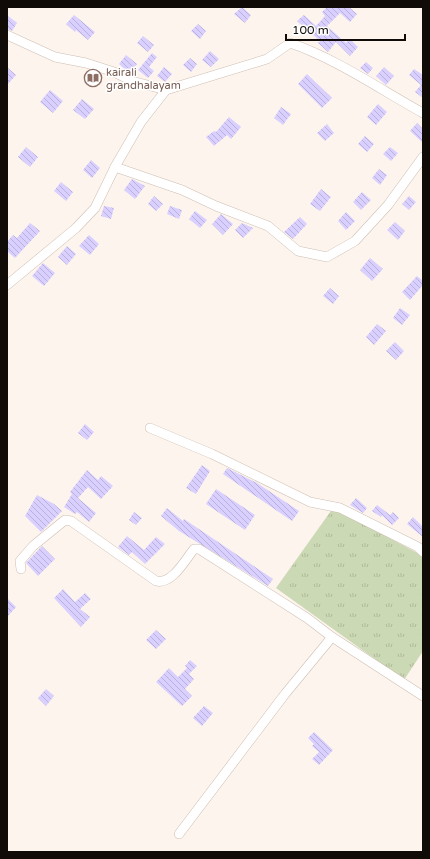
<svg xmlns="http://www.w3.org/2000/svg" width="430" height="859" viewBox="0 0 430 859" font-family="'Varela Round',sans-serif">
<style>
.park{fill:url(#park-tufts)}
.building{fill:url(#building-back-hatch)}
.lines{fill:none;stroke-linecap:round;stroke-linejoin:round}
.minor-casing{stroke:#cdbeb3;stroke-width:10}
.minor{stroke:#fff;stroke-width:9}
.labels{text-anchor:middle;stroke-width:3;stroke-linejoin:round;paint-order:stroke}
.education-label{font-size:11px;fill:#785e54;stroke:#fff;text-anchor:start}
</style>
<defs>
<pattern id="park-tufts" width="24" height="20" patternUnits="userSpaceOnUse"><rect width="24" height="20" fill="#ccd9b5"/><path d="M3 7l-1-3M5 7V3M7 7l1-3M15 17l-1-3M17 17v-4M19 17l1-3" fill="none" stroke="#aeb99a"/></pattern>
<pattern id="building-back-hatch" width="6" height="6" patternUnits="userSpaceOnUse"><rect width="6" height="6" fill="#d9d0ff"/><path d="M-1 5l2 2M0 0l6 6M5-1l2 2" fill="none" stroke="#b9b1d9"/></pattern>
</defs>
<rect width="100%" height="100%" fill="#fdf4ed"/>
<polygon class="park" points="333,508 423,556 423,651 404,680 276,588"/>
<g class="building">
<polygon points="242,7 251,15 245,23 234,14"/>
<polygon points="327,7 349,7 357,14 350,22 340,13 327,26 346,43 350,39 358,47 350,56 336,42 328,52 318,43 320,41 297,21 304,15 316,26 325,16 322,12"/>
<polygon points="7,15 17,23 12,31 7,29"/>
<polygon points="74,15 95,32 88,40 76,30 75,32 66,24"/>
<polygon points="198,24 206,31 200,39 191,31"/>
<polygon points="143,36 154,45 148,52 137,43"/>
<polygon points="210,51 219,59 211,67 202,60"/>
<polygon points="152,53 157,57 149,67 154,71 148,78 138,70"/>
<polygon points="126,55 137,64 129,73 119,64"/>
<polygon points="190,58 197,64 191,72 183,65"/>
<polygon points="366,62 373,68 368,74 360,68"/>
<polygon points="7,67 16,75 7,85"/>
<polygon points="164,67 172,74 165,82 157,76"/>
<polygon points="384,67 394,76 386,85 376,76"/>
<polygon points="414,69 423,75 423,98 415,92 421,85 409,75"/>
<polygon points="92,71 100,76 92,87 86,80"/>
<polygon points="307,74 332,98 322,108 298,84"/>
<polygon points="50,90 63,101 53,113 40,102"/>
<polygon points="82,99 94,109 85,119 73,110"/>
<polygon points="378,104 387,112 376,125 367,117"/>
<polygon points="281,107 291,114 283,125 274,118"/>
<polygon points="229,117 241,127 231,139 227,135 214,146 206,137 214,131 216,132"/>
<polygon points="417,123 423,129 423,143 410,131"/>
<polygon points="327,124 334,133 325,141 317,133"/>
<polygon points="365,136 374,144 367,152 358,144"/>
<polygon points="26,147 38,157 30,167 18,157"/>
<polygon points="390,147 398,153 391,161 383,154"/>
<polygon points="91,160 100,168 92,178 83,170"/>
<polygon points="379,169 387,175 380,185 372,178"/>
<polygon points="132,179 145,186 135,199 124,190"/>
<polygon points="61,182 73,192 66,201 54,191"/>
<polygon points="321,189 331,197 320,211 310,204"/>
<polygon points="362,192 371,200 361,210 353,202"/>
<polygon points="154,196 163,204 156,211 148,204"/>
<polygon points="409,196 416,202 409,210 402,204"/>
<polygon points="104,206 114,208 111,219 101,216"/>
<polygon points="170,206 182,210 179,219 167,214"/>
<polygon points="195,211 207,220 200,228 189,219"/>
<polygon points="346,212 355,221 346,230 338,221"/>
<polygon points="221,214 233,224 223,235 212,224"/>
<polygon points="300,217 307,224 293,239 284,232"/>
<polygon points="395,222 405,231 398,240 387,230"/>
<polygon points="30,223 40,231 15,258 7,251 7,242 13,235 17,238"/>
<polygon points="242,223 253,228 243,238 235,230"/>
<polygon points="89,235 99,244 90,255 79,246"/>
<polygon points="67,246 76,254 67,265 58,257"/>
<polygon points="370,258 383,269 372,281 360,270"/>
<polygon points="43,263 55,273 44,286 32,276"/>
<polygon points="417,276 423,281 423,285 410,300 402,292"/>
<polygon points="330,288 339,296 333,304 323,296"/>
<polygon points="400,308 410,315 402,325 393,318"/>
<polygon points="377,324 386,331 374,345 366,337"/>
<polygon points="395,342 404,351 396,360 386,351"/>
<polygon points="85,424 94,432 87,440 78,433"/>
<polygon points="202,465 210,471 196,494 186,488"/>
<polygon points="227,468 257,483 299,511 292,521 223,474"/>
<polygon points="87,470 98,480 101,476 113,486 101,499 88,487 78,498 96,513 89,522 77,512 75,514 64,507 72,494 70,492"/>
<polygon points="216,489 255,515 245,530 206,504"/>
<polygon points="37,495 54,504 62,511 41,532 25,516"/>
<polygon points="356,498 367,508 363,513 350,505"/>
<polygon points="377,505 390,515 393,512 399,518 392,525 382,515 381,517 372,511"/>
<polygon points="167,508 183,521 184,519 273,579 268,586 179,531 161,516"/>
<polygon points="134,512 142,518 136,525 129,520"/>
<polygon points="413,517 423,527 423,537 407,524"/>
<polygon points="127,536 144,550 156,537 165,544 145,564 132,552 129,555 118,547"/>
<polygon points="42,546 55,559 38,576 26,563"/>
<polygon points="63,589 75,602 85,593 91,599 80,609 90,617 81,627 54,598"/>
<polygon points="7,598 16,607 7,617"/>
<polygon points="156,630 166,639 156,649 146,640"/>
<polygon points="190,660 197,666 189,674 194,679 185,689 192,696 182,706 156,682 169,668 178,677 187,668 185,666"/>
<polygon points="46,689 54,696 46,706 38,698"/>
<polygon points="204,706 213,713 202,726 193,718"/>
<polygon points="314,732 333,750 319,765 312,759 319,752 312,746 314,744 308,738"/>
</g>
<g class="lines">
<defs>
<g id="minor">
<path d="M 7,35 L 55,57 L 86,63 L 114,72 L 132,81 L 166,90 L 267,59 L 290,43 C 335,58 381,90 423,113"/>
<polyline points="115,167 182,190 216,206 268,226 298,251 327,257 355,241 388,205 423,157"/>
<polyline points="7,285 76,228 95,208 116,165 141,122 166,90"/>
<polyline points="150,428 212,454 310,502 340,508 418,547 423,552"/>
<path d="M 21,569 L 20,561 L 33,546 L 65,520 L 71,521 L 156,581 C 172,585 185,560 194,549 L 199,549 L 307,618 L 332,637 L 423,696"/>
<polyline points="179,834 285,694 332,637"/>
</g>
</defs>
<use href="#minor" class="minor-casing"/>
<use href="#minor" class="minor"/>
</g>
<defs>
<symbol id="library-ring" viewBox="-11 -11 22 22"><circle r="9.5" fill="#fff" stroke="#8d6e63" stroke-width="1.5"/><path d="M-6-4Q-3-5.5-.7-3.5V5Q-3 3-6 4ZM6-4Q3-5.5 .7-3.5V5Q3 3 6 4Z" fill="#8d6e63"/></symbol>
</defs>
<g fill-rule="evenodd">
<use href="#library-ring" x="83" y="68" width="20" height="20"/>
</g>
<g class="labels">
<g class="education-label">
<text x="106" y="76">kairali<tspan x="106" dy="13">grandhalayam</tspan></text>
</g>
</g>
<rect width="430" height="859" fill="none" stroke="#100b07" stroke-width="16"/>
<path d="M286 34v6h119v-6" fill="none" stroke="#100b07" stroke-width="2"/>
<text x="292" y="34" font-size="12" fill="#100b07" stroke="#ffffff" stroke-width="3" paint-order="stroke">100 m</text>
</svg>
